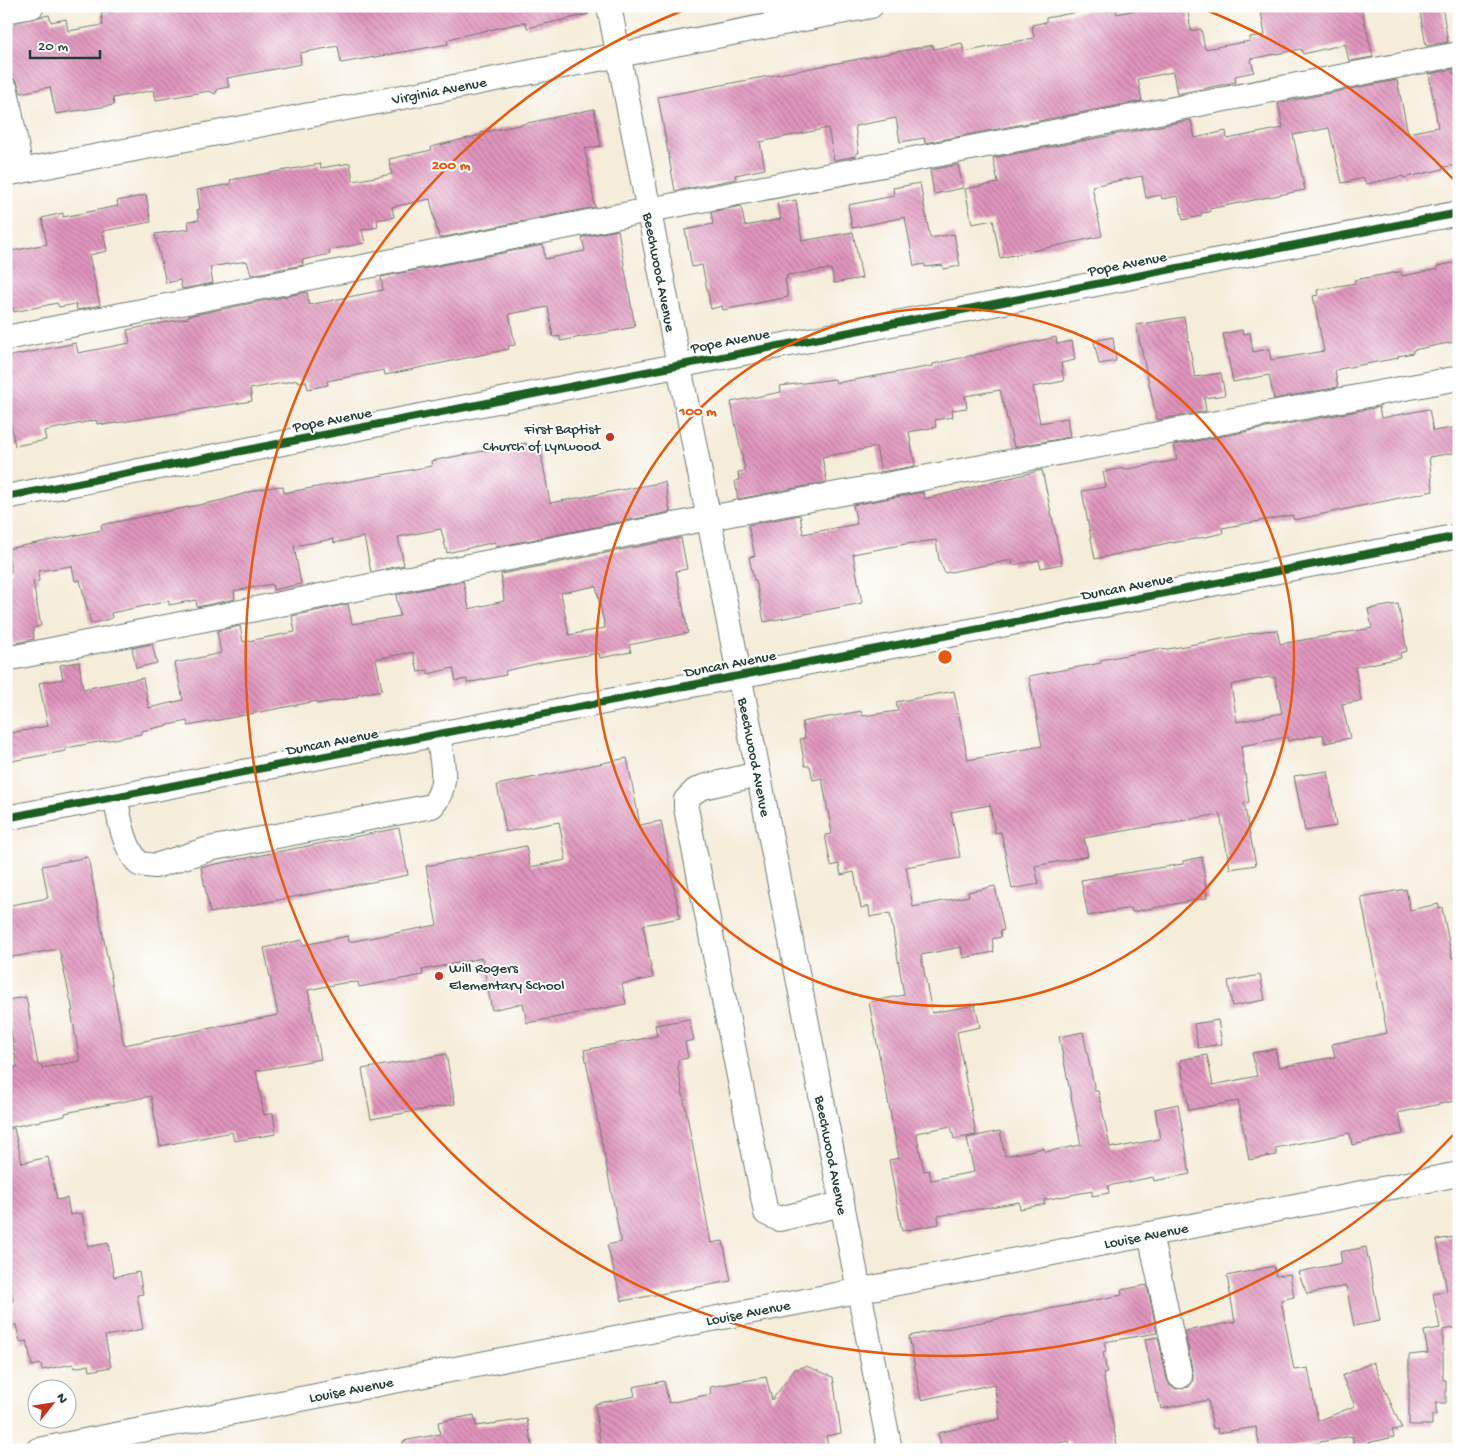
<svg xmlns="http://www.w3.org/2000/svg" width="1465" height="1456" viewBox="0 0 1465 1456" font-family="'Gochi Hand',sans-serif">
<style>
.building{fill:url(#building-back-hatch);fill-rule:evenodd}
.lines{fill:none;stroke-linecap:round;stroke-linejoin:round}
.minor-casing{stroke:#6a7a6e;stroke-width:26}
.minor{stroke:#fff;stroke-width:24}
.cycleway-casing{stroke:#fff;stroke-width:11}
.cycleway{stroke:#1b5e20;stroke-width:8}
.ring{fill:none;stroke:#e8590c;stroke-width:2.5}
.poi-dot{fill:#c8321e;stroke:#fff;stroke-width:2}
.labels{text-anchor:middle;stroke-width:4;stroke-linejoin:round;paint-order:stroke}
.street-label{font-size:15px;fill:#1f3d34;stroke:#fff}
.poi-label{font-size:15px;fill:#1f3d34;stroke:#fff;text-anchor:end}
.centre{fill:#e8590c;stroke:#fff;stroke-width:2.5}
.ring-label{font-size:15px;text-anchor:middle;font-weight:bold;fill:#e8590c;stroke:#fff;stroke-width:4;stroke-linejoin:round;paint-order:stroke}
</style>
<defs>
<pattern id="building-back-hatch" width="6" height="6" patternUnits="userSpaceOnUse" patternTransform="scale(1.25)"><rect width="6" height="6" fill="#e094bd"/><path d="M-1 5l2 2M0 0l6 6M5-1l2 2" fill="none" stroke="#b57a9a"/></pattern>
</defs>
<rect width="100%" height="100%" fill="#fff"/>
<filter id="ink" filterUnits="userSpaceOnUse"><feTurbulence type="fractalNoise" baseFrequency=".02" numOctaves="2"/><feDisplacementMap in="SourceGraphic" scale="10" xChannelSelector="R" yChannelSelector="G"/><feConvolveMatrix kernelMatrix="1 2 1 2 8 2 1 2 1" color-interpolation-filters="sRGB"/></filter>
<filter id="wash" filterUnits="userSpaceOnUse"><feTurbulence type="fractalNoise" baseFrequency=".0096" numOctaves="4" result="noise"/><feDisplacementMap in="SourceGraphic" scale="20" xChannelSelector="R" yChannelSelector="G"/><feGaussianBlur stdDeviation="1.12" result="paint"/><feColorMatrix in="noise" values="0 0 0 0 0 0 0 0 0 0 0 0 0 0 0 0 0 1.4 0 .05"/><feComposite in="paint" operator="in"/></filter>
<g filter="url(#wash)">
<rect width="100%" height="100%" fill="#f5ecd9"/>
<g id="blocks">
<g class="building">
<polygon points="142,6 588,6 589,14 527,28 526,22 456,37 447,40 448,44 341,63 338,46 300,53 301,64 227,78 229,87 218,89 215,94 209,91 156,100 154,90 113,98 114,105 56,114 50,87 21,93 17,81 11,77 6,56 6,24 49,15 51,22 66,19 68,31 103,25 101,14"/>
<polygon points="1154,6 1187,6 1191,31 1201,29 1205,49 1250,41 1250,37 1265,35 1260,6 1361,6 1373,57 1349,61 1345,44 1303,54 1301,49 1251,59 1254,72 1235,76 1236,82 1177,94 1173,72 1138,79 1142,101 925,143 924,138 900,142 896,118 855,126 859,153 856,153 856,156 834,160 828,128 760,142 765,169 735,175 736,179 675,191 658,97 933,45 934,49 962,43 964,52 1034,38 1032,25 1046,22 1046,18 1105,7 1106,11 1116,9 1117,14"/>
<polygon points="1419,6 1442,6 1448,42 1426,46"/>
<polygon points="1453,69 1453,74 1459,73 1459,165 1443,167 1443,169 1403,178 1403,176 1366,184 1364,178 1342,183 1329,128 1293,135 1305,190 1294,192 1209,209 1210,212 1201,213 1201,216 1183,220 1178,196 1162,199 1161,195 1146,198 1142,176 1092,186 1102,236 1000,258 993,220 972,224 965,189 998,183 993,158 1191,120 1195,138 1226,131 1227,139 1283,128 1278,103 1397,80 1408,133 1438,127 1429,74"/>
<polygon points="594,109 601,146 585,149 595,207 439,238 430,199 392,207 394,217 377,220 378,227 362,230 365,243 329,250 330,254 302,260 303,265 251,275 247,261 210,267 213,283 182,289 180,280 166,283 155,234 189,229 188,221 199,220 197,210 200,209 197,190 231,184 230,180 320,164 321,168 350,163 353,181 392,174 389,159 432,150 431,147 481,135 481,133"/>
<polygon points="958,165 963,188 934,194 930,170"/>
<polygon points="920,183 930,238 954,234 960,266 943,269 942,265 925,267 925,264 914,266 905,217 852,228 848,205 894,196 893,188"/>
<polygon points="146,195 151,222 103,231 107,251 89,255 100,305 77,310 76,304 59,307 57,303 14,312 13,308 6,310 6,252 47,244 42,218 63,213 63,217 118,206 117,201"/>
<polygon points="796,200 802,241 853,232 862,278 834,283 831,269 787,275 787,279 785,279 788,297 723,310 722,306 711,309 702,265 692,267 685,230 713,224 711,212 741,206 745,226 781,219 777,203"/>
<polygon points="618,230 635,327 560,341 560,336 553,337 548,307 509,314 515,345 508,346 509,349 385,375 384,370 327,381 328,385 308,389 306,381 298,382 298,380 250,389 252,401 103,425 102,423 97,424 96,420 44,431 46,440 15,446 6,401 6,357 76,343 78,353 130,343 127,330 188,318 188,316 307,292 309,305 383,290 381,277 543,245 545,259 585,251 582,237"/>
<polygon points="1459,262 1459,341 1413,350 1413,353 1398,356 1398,358 1339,369 1335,371 1338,387 1274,399 1269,375 1233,382 1223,334 1242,330 1243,334 1250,333 1253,352 1269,349 1271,360 1324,351 1313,296 1318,295 1317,290 1355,283 1354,280 1398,272 1401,272 1402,276 1438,269 1437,266"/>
<polygon points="1184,317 1195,377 1221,373 1225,395 1204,398 1206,411 1157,420 1136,325"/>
<polygon points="1056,337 1057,344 1072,341 1075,360 1061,363 1064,381 1033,387 1040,423 1067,418 1070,437 1014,447 1000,390 965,396 967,408 952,410 953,417 935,420 936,427 909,432 915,466 881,472 876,447 822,457 827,482 738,499 735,481 739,480 738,472 745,471 731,402 781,392 780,386 835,379 836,383 933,366 933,364"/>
<polygon points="1113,337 1116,361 1099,364 1094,341"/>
<polygon points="1379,407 1381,418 1429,409 1433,431 1459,427 1459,452 1429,457 1433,491 1294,520 1292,515 1222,528 1223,533 1206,537 1172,543 1172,542 1095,559 1082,491 1106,487 1103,472 1123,468 1123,470 1177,460 1174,445"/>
<polygon points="526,443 527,449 540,447 550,503 665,482 670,512 496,547 495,542 447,553 441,529 398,537 404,565 371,572 364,537 334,543 333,539 294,546 301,584 273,590 272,584 234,591 235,599 197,607 196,600 169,605 169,601 111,613 112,618 91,624 80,580 75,581 72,566 38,571 39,581 33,582 41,626 33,628 34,639 12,644 11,638 6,638 6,573 11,572 7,549 102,530 101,525 223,500 256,490 280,486 283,487 284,493 432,466 431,461"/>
<polygon points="1042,470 1062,564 1041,568 1039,560 1013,565 1012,560 945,573 939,560 936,540 906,544 853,554 862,603 764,622 756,580 754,580 749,557 755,556 748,525 800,515 803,534 857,524 853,505 923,492 925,499"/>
<path d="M 681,538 L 687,569 L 676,571 L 688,633 L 629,645 L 631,652 L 600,658 L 599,653 L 540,663 L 505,671 L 506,675 L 467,683 L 467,679 L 456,681 L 453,668 L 428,674 L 428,670 L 418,672 L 413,652 L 376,659 L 382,690 L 357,695 L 357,697 L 317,704 L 317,701 L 188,726 L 187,721 L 141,731 L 141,734 L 66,748 L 66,751 L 6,762 L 6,734 L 48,726 L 39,683 L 63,679 L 60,665 L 79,662 L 83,689 L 143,678 L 149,708 L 183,700 L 175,663 L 221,653 L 217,631 L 240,626 L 243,642 L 295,632 L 292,616 L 348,604 L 352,624 L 400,616 L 396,595 L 463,581 L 469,609 L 504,601 L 501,574 ZM 596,586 L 605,628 L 569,635 L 561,593 Z"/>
<path d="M 1398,604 L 1407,651 L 1400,653 L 1401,658 L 1355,667 L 1361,701 L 1342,704 L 1350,738 L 1325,743 L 1323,734 L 1288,741 L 1287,737 L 1241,746 L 1249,802 L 1244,803 L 1256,865 L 1230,869 L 1220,814 L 1084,838 L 1088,856 L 1035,866 L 1039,884 L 1012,889 L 1001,832 L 995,833 L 990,805 L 951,812 L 960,857 L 906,867 L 913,907 L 969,896 L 968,892 L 995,886 L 1004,930 L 1000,931 L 1001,937 L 992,939 L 994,952 L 963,958 L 961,947 L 921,955 L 932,1013 L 975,1005 L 980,1027 L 957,1032 L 976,1135 L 954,1139 L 951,1126 L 916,1133 L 924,1171 L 929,1170 L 931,1180 L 974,1172 L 967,1138 L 1000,1131 L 1005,1156 L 1044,1148 L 1045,1152 L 1081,1145 L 1059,1037 L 1083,1032 L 1095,1091 L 1098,1091 L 1110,1147 L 1114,1146 L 1115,1148 L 1160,1139 L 1155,1109 L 1178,1104 L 1190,1174 L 1154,1181 L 1153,1177 L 1108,1186 L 1109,1193 L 1092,1196 L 1092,1191 L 1044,1200 L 1045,1204 L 1020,1209 L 1019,1202 L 938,1216 L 939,1224 L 902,1231 L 889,1160 L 899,1158 L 869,1002 L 904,995 L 890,913 L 870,917 L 869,906 L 861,908 L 854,872 L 841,875 L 839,864 L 831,866 L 825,835 L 832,834 L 822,778 L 813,780 L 810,766 L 805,766 L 800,739 L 805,738 L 802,722 L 861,711 L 862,716 L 898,711 L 896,702 L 954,691 L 968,760 L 1042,746 L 1029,676 L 1101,663 L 1101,660 L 1162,648 L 1163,650 L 1264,631 L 1277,630 L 1280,644 L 1372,628 L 1368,609 ZM 1269,677 L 1275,678 L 1282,713 L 1237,722 L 1231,685 Z"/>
<polygon points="152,644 157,663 136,668 132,648"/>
<polygon points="627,758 640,825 661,821 680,918 643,925 653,978 622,984 626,1004 527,1023 523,1003 492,1010 482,958 422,970 423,975 359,987 358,982 343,983 308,990 321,1059 256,1071 264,1115 273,1113 276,1134 234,1141 232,1132 160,1146 151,1096 65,1113 65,1116 6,1128 6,1070 17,1067 6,1000 26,997 38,1065 42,1065 42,1068 80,1061 71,1011 73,1011 59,949 6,958 6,906 48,898 42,866 88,857 124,1045 278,1015 264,948 302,940 303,945 348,936 349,942 437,925 426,866 526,846 530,867 566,860 559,822 506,832 497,785"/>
<polygon points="1328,771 1336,826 1305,831 1294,776"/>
<polygon points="399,828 408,875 210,913 201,867"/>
<polygon points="1202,857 1207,898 1132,912 1131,908 1088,916 1081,880 1183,864 1183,861"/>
<polygon points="1406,889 1410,910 1439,904 1439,908 1442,907 1452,958 1459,957 1459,1100 1398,1113 1403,1134 1352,1145 1350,1133 1275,1148 1277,1155 1249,1160 1238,1101 1189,1110 1180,1060 1207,1055 1213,1085 1257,1076 1252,1053 1275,1049 1279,1067 1335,1057 1332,1044 1387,1033 1361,897"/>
<polygon points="1260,975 1265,1000 1232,1006 1228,981"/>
<polygon points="689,1019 694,1040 685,1042 688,1058 678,1060 678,1068 711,1243 723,1241 731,1281 622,1301 607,1245 621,1242 584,1050 657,1036 655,1025"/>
<polygon points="1218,1020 1222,1044 1198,1048 1194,1024"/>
<polygon points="446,1054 455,1104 371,1119 362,1069"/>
<polygon points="14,1128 22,1163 48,1157 57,1200 67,1198 70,1215 82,1213 88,1247 108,1243 114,1277 139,1272 143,1294 137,1295 143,1329 105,1336 111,1367 90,1371 89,1365 74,1368 73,1364 42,1370 41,1364 32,1366 27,1341 20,1342 16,1325 6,1326 6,1302 13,1301 6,1256 6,1129"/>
<polygon points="1459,1236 1459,1327 1443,1330 1443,1380 1446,1380 1446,1403 1436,1403 1436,1415 1432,1415 1432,1425 1409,1425 1409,1355 1428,1353 1424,1331 1440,1328 1433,1294 1447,1291 1437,1240"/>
<polygon points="1366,1247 1380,1321 1354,1326 1346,1286 1307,1294 1298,1272 1342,1263 1340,1252"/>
<polygon points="1274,1266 1276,1276 1290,1274 1294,1297 1281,1300 1294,1370 1308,1368 1318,1421 1355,1406 1342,1376 1373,1362 1402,1429 1392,1430 1394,1437 1354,1446 1352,1436 1278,1450 1260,1450 1256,1427 1218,1433 1217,1428 1213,1429 1208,1400 1161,1409 1158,1394 1156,1394 1145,1339 1158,1337 1167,1379 1170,1386 1176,1389 1189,1387 1193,1381 1193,1374 1185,1331 1235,1322 1227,1276"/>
<polygon points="1147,1285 1157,1333 1104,1342 1106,1351 1103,1352 1107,1373 1103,1374 1118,1450 1071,1450 1069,1441 1023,1450 942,1450 938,1433 1000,1419 994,1384 921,1400 909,1336 1122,1295 1121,1290"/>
<polygon points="806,1366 833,1377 841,1433 826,1436 829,1450 601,1450 595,1404 635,1396 633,1387 664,1381 669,1403 711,1394 710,1387 766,1377 772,1400 795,1369"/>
<polygon points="474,1415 476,1426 527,1419 533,1450 404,1450 403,1441 440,1434 438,1422"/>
</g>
</g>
</g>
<g filter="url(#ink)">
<use href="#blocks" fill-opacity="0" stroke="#6a7a6e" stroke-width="1"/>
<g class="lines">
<defs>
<g id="minor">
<polyline points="609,6 890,1450"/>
<polyline points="6,11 32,6"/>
<polyline points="6,90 21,171"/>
<polyline points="6,174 871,6"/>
<polyline points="6,338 649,210 1459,54"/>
<polyline points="6,497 1459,213"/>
<polyline points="6,659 709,518 1459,378"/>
<polyline points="758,774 703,787 695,791 686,800 686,808 766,1213 779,1219 842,1204"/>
<path d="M 115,797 C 120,820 123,845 139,864 L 155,866 L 209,849 L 432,806 C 451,784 441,761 438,734"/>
<polyline points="6,818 1459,536"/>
<polyline points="1150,1234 1180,1376"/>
<polyline points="38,1450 1459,1174"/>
</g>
</defs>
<use href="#minor" class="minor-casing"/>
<use href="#minor" class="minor"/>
<defs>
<g id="cycleway">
<polyline points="6,497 1459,213"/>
<polyline points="6,818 1459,536"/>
</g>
</defs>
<use href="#cycleway" class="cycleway-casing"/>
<use href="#cycleway" class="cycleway"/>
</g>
</g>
<g class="ring">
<circle cx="945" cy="657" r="349"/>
<path d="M1455 1133A698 698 0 1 1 689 8M1201 8A698 698 0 0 1 1455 181"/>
</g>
<g class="poi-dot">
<circle cx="610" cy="437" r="5"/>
<circle cx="439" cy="976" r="5"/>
</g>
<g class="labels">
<g class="street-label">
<text transform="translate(439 90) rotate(-11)" y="5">Virginia Avenue</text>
<text transform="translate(1127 263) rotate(-11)" y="5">Pope Avenue</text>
<text transform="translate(660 272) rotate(79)" y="5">Beechwood Avenue</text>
<text transform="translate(730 340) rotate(-11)" y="5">Pope Avenue</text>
<text transform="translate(332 419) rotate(-11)" y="5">Pope Avenue</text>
<text transform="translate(1127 586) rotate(-11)" y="5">Duncan Avenue</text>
<text transform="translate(730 663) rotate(-11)" y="5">Duncan Avenue</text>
<text transform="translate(332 741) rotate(-11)" y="5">Duncan Avenue</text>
<text transform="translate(755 757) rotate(79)" y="5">Beechwood Avenue</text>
<text transform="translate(832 1155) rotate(79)" y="5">Beechwood Avenue</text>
<text transform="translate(1146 1235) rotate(-11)" y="5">Louise Avenue</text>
<text transform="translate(748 1312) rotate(-11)" y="5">Louise Avenue</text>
<text transform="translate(351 1389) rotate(-11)" y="5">Louise Avenue</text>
</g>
<g class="poi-label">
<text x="600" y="433">First Baptist<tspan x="600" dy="17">Church of Lynwood</tspan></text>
<text x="449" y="972" text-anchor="start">Will Rogers<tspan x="449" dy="17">Elementary School</tspan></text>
</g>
</g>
<circle cx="945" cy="657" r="8" class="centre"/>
<g class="ring-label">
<text x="451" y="169">200 m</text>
<text x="698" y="415">100 m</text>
</g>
<rect width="1465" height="1456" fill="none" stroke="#fff" stroke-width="25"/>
<g transform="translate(52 1404) rotate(60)"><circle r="24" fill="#ffffff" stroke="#a5b1ae"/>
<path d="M0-4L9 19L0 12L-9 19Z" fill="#c8321e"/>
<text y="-8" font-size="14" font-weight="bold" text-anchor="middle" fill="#1f3d34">N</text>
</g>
<path d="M30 50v8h70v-8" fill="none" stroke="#1f3d34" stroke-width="2.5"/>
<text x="38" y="50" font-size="15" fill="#1f3d34" stroke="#ffffff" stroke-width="4" paint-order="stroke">20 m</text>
</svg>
